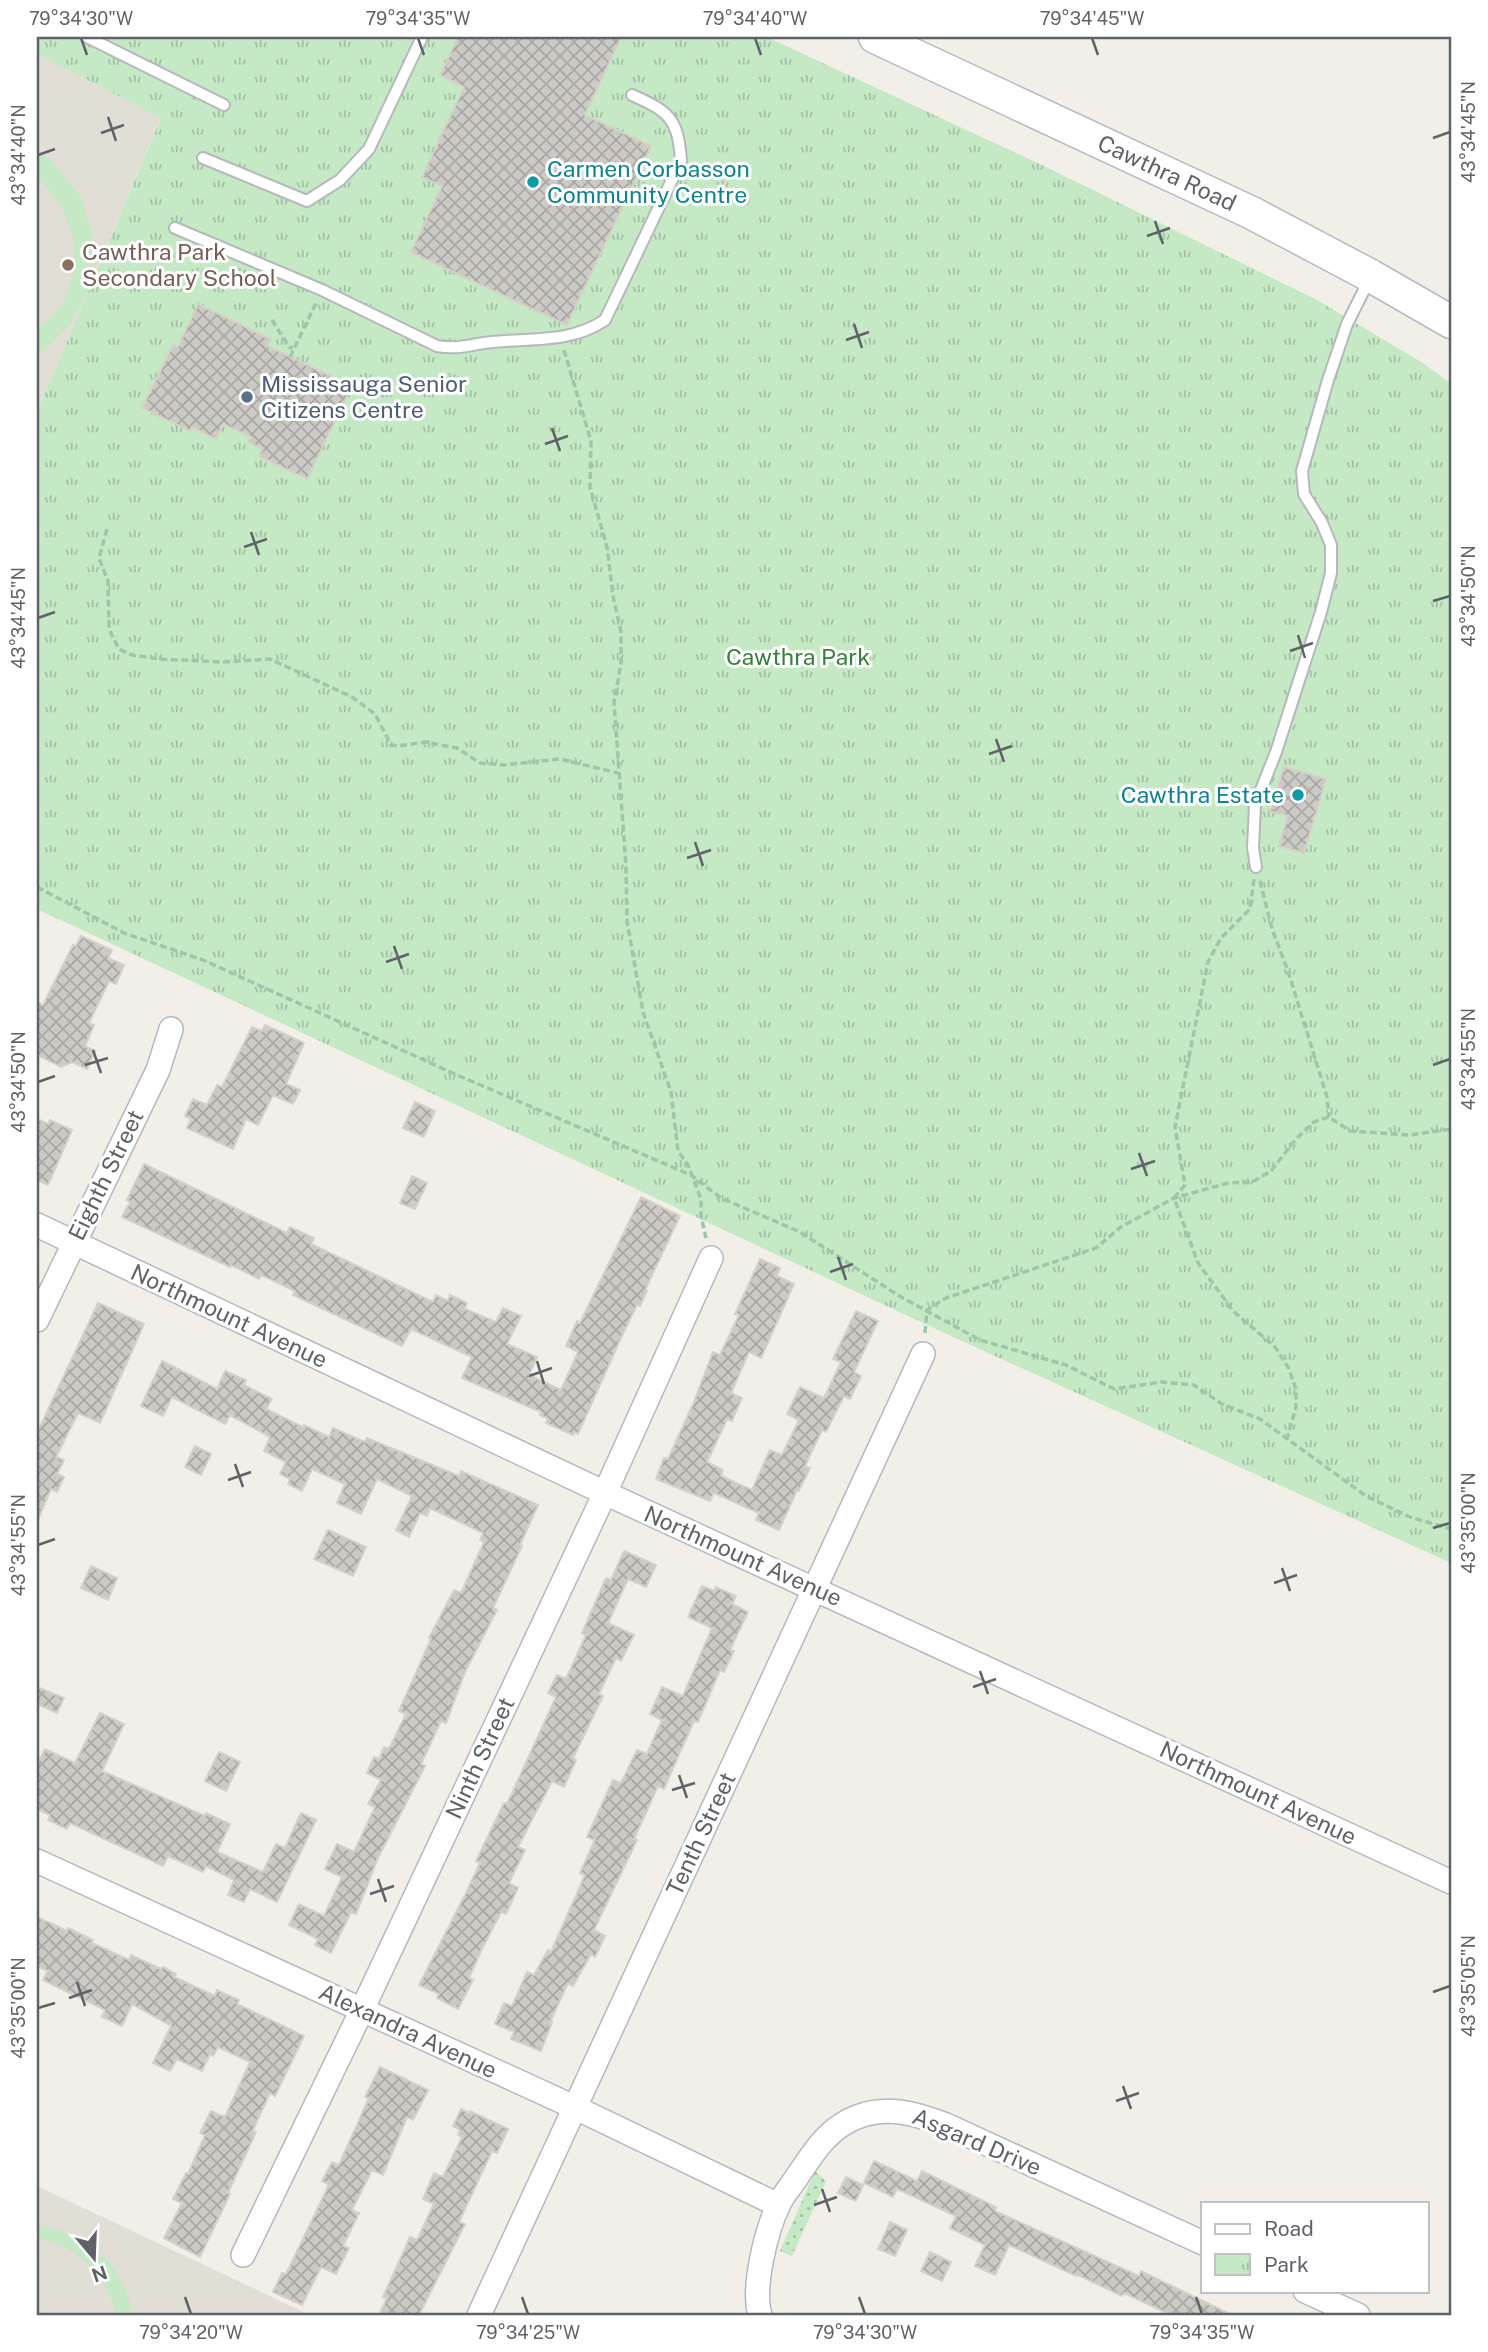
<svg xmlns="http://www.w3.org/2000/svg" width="1488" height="2352" viewBox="0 0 1488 2352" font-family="'Public Sans',sans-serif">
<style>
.education{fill:#e1ded6}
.grass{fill:url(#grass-dots)}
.park{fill:url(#park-tufts)}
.pitch{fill:#c5e8c5}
.building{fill:url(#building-cross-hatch);stroke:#d6d1c6;stroke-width:2}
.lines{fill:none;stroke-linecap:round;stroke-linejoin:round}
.service-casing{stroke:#b5b8bc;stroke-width:14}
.minor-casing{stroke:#b5b8bc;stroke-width:26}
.secondary-casing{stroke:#b6babf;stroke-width:35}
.path{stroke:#9cc7a9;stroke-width:3.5;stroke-dasharray:7 3.5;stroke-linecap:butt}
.service{stroke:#fff;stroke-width:10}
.minor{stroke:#fff;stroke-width:23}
.secondary{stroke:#fff;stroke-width:32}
.ticks{fill:none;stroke:#5f6368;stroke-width:2.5}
.culture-dot{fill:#0f9aa8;stroke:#fff;stroke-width:2.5}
.education-dot{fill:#8d6e63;stroke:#fff;stroke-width:2.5}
.service-dot{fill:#5c6f8a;stroke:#fff;stroke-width:2.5}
.labels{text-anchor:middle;stroke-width:6;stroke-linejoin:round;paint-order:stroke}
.culture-label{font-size:23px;fill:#0d838f;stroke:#fff;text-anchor:start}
.street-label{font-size:23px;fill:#5f6368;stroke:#fff}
.education-label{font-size:23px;fill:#785e54;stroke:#fff;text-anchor:start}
.service-label{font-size:23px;fill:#4e5e75;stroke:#fff;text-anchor:start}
.park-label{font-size:23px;fill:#348238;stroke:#fff}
.neatline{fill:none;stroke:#5f6368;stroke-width:2.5}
.ticks-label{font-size:18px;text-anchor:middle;fill:#5f6368}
</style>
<defs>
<pattern id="grass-dots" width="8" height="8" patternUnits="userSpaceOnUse" patternTransform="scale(1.75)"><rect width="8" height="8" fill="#c5e8c5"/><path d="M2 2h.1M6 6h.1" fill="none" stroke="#a3c0a4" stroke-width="1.8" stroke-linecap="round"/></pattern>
<pattern id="park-tufts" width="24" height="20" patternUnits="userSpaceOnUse" patternTransform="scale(1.75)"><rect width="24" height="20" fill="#c5e8c5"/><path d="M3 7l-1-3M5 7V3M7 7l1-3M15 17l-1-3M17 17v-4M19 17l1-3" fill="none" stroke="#a3c0a4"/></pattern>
<pattern id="building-cross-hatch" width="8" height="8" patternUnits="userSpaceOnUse" patternTransform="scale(1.75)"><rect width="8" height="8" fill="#cccac5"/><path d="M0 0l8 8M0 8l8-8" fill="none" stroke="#a9a8a4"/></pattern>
</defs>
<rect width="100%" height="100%" fill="#f1efe8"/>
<g class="education">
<polygon points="37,54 161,117 37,413"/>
<polygon points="37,2186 310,2315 37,2315"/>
</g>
<polygon class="grass" points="815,2171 826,2181 792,2256 780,2251"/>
<polygon class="park" points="37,37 767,37 1044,166 1317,300 1423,363 1451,384 1451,1563 953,1337 37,909 37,413 161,118 37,54"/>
<g class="pitch">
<path d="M 37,153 L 52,160 L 82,199 L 94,245 L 91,287 L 69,326 L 43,350 L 37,352 L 37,329 C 91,293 83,216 37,178 Z"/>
<path d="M 37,2226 C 88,2232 124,2263 132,2315 L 116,2315 C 108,2277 77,2244 37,2239 Z"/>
</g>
<g class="building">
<polygon points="458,37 621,37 585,115 651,146 567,325 411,252 442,186 422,177 464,87 440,75"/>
<polygon points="198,304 270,339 267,346 352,386 307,479 259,456 263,449 248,442 251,437 223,424 216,439 192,427 190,431 142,408 173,345 178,347"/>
<polygon points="1284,767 1326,779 1304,853 1279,846 1288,816 1270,811"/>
<polygon points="81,936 112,950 108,958 124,965 116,984 109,981 89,1023 94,1025 85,1046 95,1051 87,1069 72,1062 61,1067 37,1055 37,1002 43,1005 73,945 76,946"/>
<polygon points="265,1025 304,1043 286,1084 300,1090 293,1104 273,1095 258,1125 246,1119 233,1149 187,1128 191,1119 185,1116 193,1099 207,1105 217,1085 222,1087 252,1027 262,1031"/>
<polygon points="415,1102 435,1111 424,1137 403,1128"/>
<polygon points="37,1119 48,1124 50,1120 72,1130 48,1185 37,1180"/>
<polygon points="144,1164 287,1233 290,1227 314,1238 311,1244 433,1302 436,1295 448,1301 450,1295 467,1303 465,1309 496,1322 503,1308 521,1316 507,1344 537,1357 529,1375 561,1390 578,1352 566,1346 577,1321 580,1323 593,1296 641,1197 680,1216 645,1290 647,1291 640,1306 637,1305 620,1340 578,1434 575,1432 573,1435 546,1423 548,1419 540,1415 541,1412 462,1378 472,1357 411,1329 402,1346 293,1295 295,1291 261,1275 259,1279 231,1265 230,1267 122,1217 130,1202 127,1200"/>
<polygon points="412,1176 427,1183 415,1209 400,1203"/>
<polygon points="760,1259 780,1268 777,1276 794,1284 761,1358 749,1352 731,1393 742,1398 732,1421 727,1419 707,1462 723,1470 721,1476 752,1490 770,1450 782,1455 799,1420 787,1414 800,1387 824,1398 841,1362 833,1359 856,1311 878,1321 854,1372 861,1376 850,1399 844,1396 826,1432 822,1430 805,1466 810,1468 799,1491 797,1490 779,1530 756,1520 759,1513 714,1493 710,1501 656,1479 664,1458 668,1459 693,1404 713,1352 720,1355 739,1315 735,1314"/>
<polygon points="98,1303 144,1324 100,1423 78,1413 56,1457 64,1460 57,1474 64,1477 57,1492 51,1489 37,1522 37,1433"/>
<polygon points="162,1361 217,1389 225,1371 246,1380 244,1385 272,1399 266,1409 303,1427 304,1425 329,1437 333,1428 365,1442 367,1438 459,1476 461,1471 538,1505 520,1545 522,1546 493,1608 497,1610 465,1672 446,1723 441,1721 421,1764 425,1766 378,1858 356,1914 351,1912 331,1953 315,1945 318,1939 289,1925 299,1904 324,1916 342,1877 325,1869 337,1844 354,1852 375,1807 368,1804 381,1780 367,1773 374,1757 379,1759 384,1747 389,1749 406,1714 399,1711 431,1639 429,1638 454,1590 461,1593 484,1542 480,1540 483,1533 430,1508 427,1516 420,1513 409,1537 396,1530 412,1496 377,1479 361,1514 337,1503 345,1484 312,1469 302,1491 288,1484 290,1479 280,1474 286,1462 264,1451 270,1437 230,1415 225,1424 172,1397 163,1416 141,1406"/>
<polygon points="195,1446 211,1454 201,1475 185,1467"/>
<polygon points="328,1530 366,1547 353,1576 314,1559"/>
<polygon points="624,1551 656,1565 646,1587 628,1579 608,1623 634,1635 621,1661 616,1658 599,1694 603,1696 573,1758 576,1760 564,1787 552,1781 518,1847 525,1850 509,1883 518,1888 506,1914 501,1912 481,1951 469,1978 473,1980 458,2009 437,1998 439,1994 419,1985 465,1895 480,1863 476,1861 504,1803 507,1804 556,1697 548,1693 557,1675 566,1679 586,1635 582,1633 606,1578 611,1580"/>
<polygon points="91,1566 117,1578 108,1600 81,1588"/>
<polygon points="702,1586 714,1591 716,1587 736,1596 732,1604 748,1612 730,1650 734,1651 724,1672 720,1670 698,1722 694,1721 664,1789 658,1786 634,1839 637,1840 594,1930 605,1936 595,1957 591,1954 573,1986 568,1983 550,2022 552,2022 541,2051 511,2039 514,2032 495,2024 504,2003 512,2006 527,1972 534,1975 548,1950 551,1952 585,1875 580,1873 595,1840 587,1837 613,1780 621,1783 637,1750 647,1754 662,1720 650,1714 662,1687 683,1696 712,1628 688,1617"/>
<polygon points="37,1687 64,1698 57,1713 37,1704"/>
<polygon points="100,1713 124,1724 102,1771 205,1816 206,1813 230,1824 217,1852 263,1872 276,1844 285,1848 301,1813 316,1820 277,1902 250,1889 244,1902 228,1895 234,1880 206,1866 203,1872 168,1856 163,1866 70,1823 67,1829 48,1820 50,1815 37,1809 37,1766 45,1749 75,1763"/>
<polygon points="219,1752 240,1762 226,1791 205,1781"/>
<polygon points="37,1917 67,1931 68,1928 93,1940 92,1943 129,1960 131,1955 161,1969 163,1967 176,1974 174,1977 215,1996 217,1990 239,2000 237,2004 304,2036 275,2096 270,2093 253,2130 256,2132 228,2193 230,2194 200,2257 164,2238 182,2203 173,2199 186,2173 188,2174 205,2135 200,2133 211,2111 225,2117 250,2062 218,2047 213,2056 210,2054 202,2071 177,2059 170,2071 153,2063 171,2026 132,2004 122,2026 102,2017 105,2010 43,1980 48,1971 37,1966"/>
<polygon points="380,2067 428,2090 413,2120 407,2117 383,2175 372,2170 352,2210 359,2213 343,2246 349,2248 336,2274 321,2267 302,2305 273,2292 282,2273 286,2274 329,2185 322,2181 332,2162 339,2165 369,2098 365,2097"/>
<polygon points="461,2109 469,2113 470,2111 508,2129 497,2153 492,2151 459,2222 465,2224 419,2315 379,2315 387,2298 383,2297 410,2237 417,2240 434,2204 423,2199 434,2173 443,2177 462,2137 458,2135 460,2130 453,2126"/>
<polygon points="874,2161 917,2181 922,2171 996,2207 995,2211 1139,2276 1141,2271 1232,2315 1171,2315 1124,2293 1122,2296 1076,2274 1076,2276 1009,2245 995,2275 975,2266 985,2245 950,2228 956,2216 897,2189 893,2197 864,2183"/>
<polygon points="846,2177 863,2185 856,2201 838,2193"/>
<polygon points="890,2222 907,2230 895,2256 878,2249"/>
<polygon points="930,2252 951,2262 942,2281 921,2271"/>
</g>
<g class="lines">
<defs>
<g id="service">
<polyline points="87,37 224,105"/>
<polyline points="203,158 307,201 340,180 369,149 422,37"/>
<path d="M 175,228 L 322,290 L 437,346 C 459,350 471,344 492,342 C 532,338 571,343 605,320 L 681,161 C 678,119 670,112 632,95"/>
<polyline points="1256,867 1253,848 1255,805 1276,752 1321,612 1331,573 1331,545 1322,523 1304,494 1302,471 1328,380 1347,324 1370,278"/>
</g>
<g id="minor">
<polyline points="37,1225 605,1493 1451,1882"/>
<polyline points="37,1320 158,1070 171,1029"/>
<polyline points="37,1861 574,2107 778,2205"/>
<polyline points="243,2255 362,2010 605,1493 711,1258"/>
<polyline points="1305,2291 1358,2315"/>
<polyline points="479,2315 923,1354"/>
<path d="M 760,2315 C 752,2288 766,2230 779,2204 C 783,2195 791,2186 797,2177 C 813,2153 828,2128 857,2117 C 888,2105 917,2114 946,2125 L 1203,2243"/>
</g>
<polyline id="secondary" points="875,37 1252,213 1371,276 1451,322"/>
</defs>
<use href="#service" class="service-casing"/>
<use href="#minor" class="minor-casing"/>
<use href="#secondary" class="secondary-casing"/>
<g class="path">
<polyline points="272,320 289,347 293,348"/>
<polyline points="564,350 591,441 590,487 607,547 613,596 621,632 621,663 614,703 626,866 627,921 643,1012 671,1092 678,1151 688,1165 701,1199 701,1216 706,1238"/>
<polyline points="290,357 317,301"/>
<polyline points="107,529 99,558 108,581 109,629 119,649 132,655 159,659 223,662 270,659 352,697 375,714 391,745 398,746 425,742 457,748 480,763 504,765 560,759 618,773"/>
<polyline points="1254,879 1250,909 1221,938 1208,962 1175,1127 1185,1185 1174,1198 1198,1263 1233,1311 1275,1347 1288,1367 1296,1389 1296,1407 1287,1439"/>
<polyline points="1260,881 1272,929 1288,971 1327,1097 1329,1117"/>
<polyline points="37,887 124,933 203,960 457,1075 691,1175 721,1198 800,1232 901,1297 980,1340 1066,1365 1114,1389 1161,1382 1194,1385 1222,1404 1260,1419 1366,1496 1410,1517 1451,1529"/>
<polyline points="925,1333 927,1310 946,1298 1096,1248 1121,1227 1174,1198 1228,1183 1252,1182 1271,1171 1296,1139 1314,1122 1329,1117 1350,1131 1410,1135 1451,1129"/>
</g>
<use href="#service" class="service"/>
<use href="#minor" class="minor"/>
<use href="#secondary" class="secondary"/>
</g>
<path class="ticks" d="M 81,38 L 87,55M 418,38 L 424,55M 755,38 L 761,55M 1092,38 L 1098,55M 108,117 L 116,141M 101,133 L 124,125M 1433,138 L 1450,132M 38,155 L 55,149M 1155,221 L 1163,244M 1147,236 L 1170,228M 854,324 L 862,348M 846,340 L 869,332M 552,428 L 560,451M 545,444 L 568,436M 251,532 L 259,555M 244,547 L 267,539M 1433,601 L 1450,596M 38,618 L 55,612M 1298,635 L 1305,658M 1290,651 L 1313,643M 996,739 L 1004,762M 989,754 L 1012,746M 695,842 L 703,866M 687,858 L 711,850M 394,946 L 402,969M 386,962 L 409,954M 93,1050 L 101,1073M 85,1065 L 108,1058M 1433,1065 L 1450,1059M 38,1082 L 55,1076M 1139,1153 L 1147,1176M 1131,1169 L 1155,1161M 838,1257 L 846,1280M 830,1272 L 853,1264M 537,1361 L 544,1384M 529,1376 L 552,1368M 235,1464 L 243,1487M 228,1480 L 251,1472M 1433,1528 L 1450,1523M 38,1545 L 55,1539M 1282,1568 L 1290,1591M 1274,1583 L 1297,1575M 980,1671 L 988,1694M 973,1687 L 996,1679M 679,1775 L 687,1798M 672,1790 L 695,1783M 378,1879 L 386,1902M 370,1894 L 394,1886M 77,1982 L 85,2006M 1433,1992 L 1450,1986M 69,1998 L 92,1990M 38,2008 L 55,2003M 1123,2086 L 1131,2109M 1116,2101 L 1139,2093M 822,2189 L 830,2212M 814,2205 L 837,2197M 185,2297 L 191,2314M 522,2297 L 528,2314M 859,2297 L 865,2314M 1196,2297 L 1202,2314"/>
<g class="culture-dot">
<circle cx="533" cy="182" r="7"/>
<circle cx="1298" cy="795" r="7"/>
</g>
<circle class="education-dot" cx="68" cy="265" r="7"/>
<circle class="service-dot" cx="247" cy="397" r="7"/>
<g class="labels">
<g class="culture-label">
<text x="547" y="177">Carmen Corbasson<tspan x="547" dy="26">Community Centre</tspan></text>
<text x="1284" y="803" text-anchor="end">Cawthra Estate</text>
</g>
<g class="street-label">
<text transform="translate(1167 173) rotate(25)" y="8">Cawthra Road</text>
<text transform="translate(106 1175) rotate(-64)" y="8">Eighth Street</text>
<text transform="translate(229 1316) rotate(25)" y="8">Northmount Avenue</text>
<text transform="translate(743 1556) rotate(24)" y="8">Northmount Avenue</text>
<text transform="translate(480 1758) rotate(-65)" y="8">Ninth Street</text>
<text transform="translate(1258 1793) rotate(25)" y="8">Northmount Avenue</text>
<text transform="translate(701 1834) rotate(-65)" y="8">Tenth Street</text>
<text transform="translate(408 2031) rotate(25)" y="8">Alexandra Avenue</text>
<text transform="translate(977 2142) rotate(23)" y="8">Asgard Drive</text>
</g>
<g class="education-label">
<text x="82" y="260">Cawthra Park<tspan x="82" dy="26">Secondary School</tspan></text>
</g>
<g class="service-label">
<text x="261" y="392">Mississauga Senior<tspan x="261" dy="26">Citizens Centre</tspan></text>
</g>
<g class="park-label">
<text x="798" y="665">Cawthra Park</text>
</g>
</g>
<rect width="1488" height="2352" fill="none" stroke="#ffffff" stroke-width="77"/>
<rect x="1201" y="2202" width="228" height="91" fill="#ffffff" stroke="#bfc1c3" stroke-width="2"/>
<rect x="1215" y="2224" width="35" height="10" fill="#ffffff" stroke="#bfc1c3" stroke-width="2"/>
<text x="1264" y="2236" font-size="21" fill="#5f6368">Road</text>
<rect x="1215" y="2254" width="35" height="21" fill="url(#park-tufts)" stroke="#bfc1c3" stroke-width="2"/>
<text x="1264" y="2272" font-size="21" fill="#5f6368">Park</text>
<g transform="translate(94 2258) rotate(161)" stroke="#ffffff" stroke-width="5" paint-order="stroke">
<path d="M0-5L12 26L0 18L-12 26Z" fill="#5f6368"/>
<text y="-10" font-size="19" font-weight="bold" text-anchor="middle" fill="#5f6368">N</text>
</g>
<rect x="38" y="38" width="1412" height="2276" class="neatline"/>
<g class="ticks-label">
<text x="81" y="25">79°34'30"W</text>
<text x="418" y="25">79°34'35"W</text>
<text x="755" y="25">79°34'40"W</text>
<text x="1092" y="25">79°34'45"W</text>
<text transform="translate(1469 132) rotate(-90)" y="6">43°34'45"N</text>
<text transform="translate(19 155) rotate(-90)" y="6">43°34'40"N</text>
<text transform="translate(1469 596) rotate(-90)" y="6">43°34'50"N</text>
<text transform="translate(19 618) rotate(-90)" y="6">43°34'45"N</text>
<text transform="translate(1469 1059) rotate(-90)" y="6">43°34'55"N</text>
<text transform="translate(19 1082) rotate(-90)" y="6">43°34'50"N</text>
<text transform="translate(1469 1523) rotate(-90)" y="6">43°35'00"N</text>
<text transform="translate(19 1545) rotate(-90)" y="6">43°34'55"N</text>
<text transform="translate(1469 1986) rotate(-90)" y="6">43°35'05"N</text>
<text transform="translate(19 2008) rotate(-90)" y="6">43°35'00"N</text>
<text x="191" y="2339">79°34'20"W</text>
<text x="528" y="2339">79°34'25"W</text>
<text x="865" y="2339">79°34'30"W</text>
<text x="1202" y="2339">79°34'35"W</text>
</g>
</svg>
